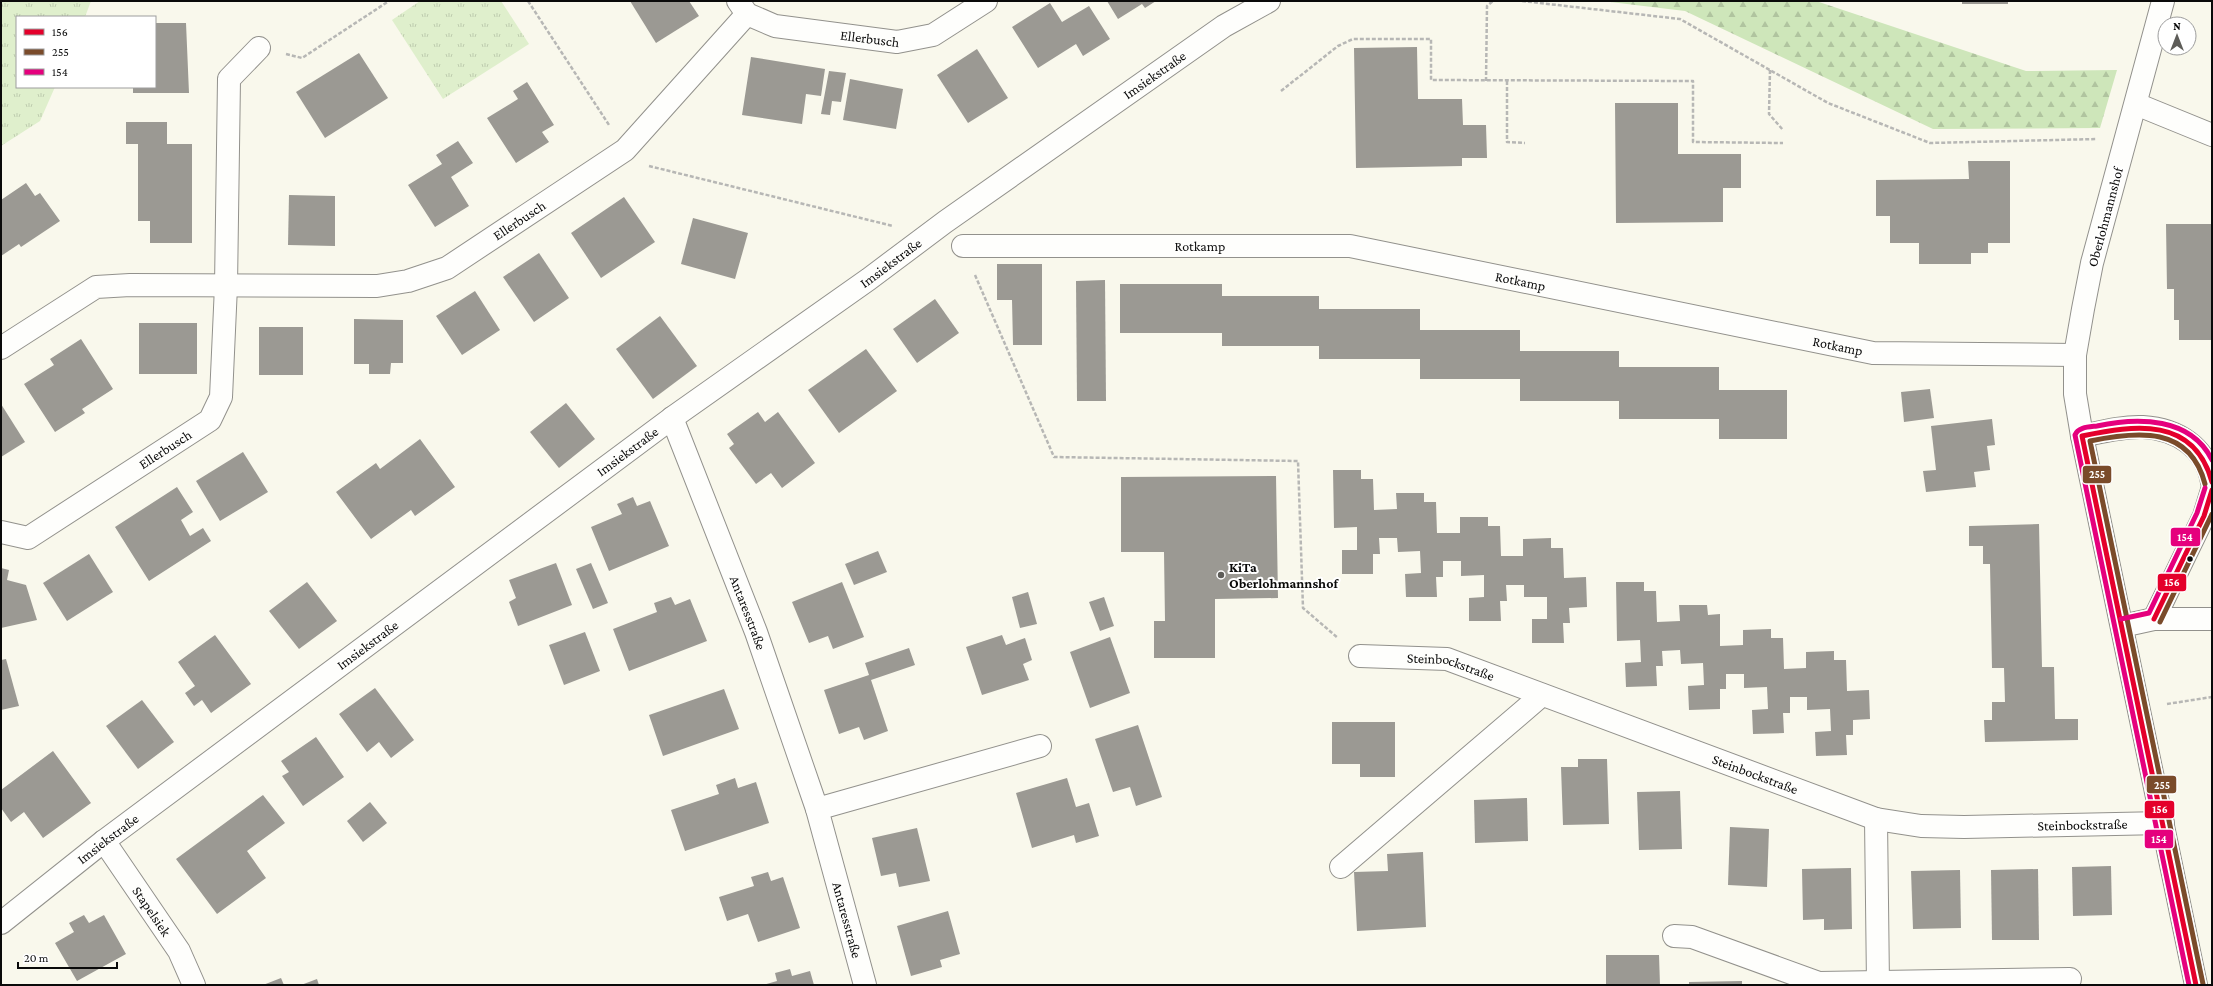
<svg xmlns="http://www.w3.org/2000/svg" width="2213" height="986" viewBox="0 0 2213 986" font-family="'Crimson Pro',serif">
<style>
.forest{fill:url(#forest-firs)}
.park{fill:url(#park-tufts)}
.building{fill:#9b9993}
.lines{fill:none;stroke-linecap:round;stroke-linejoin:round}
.minor-casing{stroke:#92918c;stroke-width:24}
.path{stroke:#b7b7b5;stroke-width:2.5;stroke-dasharray:4 2;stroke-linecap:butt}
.minor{stroke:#fefefc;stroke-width:22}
.bus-1-casing{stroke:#fff;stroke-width:8}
.bus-2-casing{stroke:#fff;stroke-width:8}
.bus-3-casing{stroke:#fff;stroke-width:8}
.bus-1{stroke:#e4002b;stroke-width:5}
.bus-2{stroke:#7a4b2a;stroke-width:5}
.bus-3{stroke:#e5007d;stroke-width:5}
.bus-dot{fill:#0a0a0a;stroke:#fff;stroke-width:1.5}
.poi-dot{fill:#5e5d59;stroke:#fff;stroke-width:1.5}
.labels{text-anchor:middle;stroke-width:4;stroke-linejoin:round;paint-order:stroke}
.street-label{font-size:14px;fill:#0a0a0a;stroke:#fff}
.poi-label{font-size:14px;font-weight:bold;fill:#0a0a0a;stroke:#fff;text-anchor:start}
.line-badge{stroke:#fff;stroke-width:1.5}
.badge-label{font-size:11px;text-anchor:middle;font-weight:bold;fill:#fff}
</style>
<defs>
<pattern id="forest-firs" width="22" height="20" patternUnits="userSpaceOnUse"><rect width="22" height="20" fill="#cee6ba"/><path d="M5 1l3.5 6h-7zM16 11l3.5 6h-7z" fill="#b0c49f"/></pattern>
<pattern id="park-tufts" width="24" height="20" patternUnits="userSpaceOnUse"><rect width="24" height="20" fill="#dfefcc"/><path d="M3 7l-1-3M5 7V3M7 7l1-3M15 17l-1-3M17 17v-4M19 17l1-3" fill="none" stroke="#beccae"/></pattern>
</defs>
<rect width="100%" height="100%" fill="#f9f8ec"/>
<polygon class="forest" points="1602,1 1816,1 2026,71 2117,70 2100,128 1933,129 1685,11"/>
<g class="park">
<polygon points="1,1 91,1 85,17 17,17 17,87 55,87 40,121 1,146"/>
<polygon points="420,1 501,1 529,44 443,99 392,20"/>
</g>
<g class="building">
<polygon points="630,1 689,1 699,16 656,43"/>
<polygon points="1107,1 1156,1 1145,8 1142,4 1118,19"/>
<rect x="1962" y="1" width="46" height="3"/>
<polygon points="1050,3 1062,22 1089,6 1110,39 1083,56 1076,44 1038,68 1012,27"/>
<polygon points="155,23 186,23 189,93 133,93 133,87 155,87"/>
<polygon points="1417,47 1418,99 1462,99 1463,125 1486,125 1487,158 1462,158 1462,166 1356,168 1354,48"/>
<polygon points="977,49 1008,98 968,123 937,75"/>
<polygon points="359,53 388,98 325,138 296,92"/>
<polygon points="751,57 825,69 821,96 806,94 802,124 742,115"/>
<polygon points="829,71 846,73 841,102 832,101 830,115 821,114"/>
<polygon points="850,79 903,89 896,129 843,120"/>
<polygon points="527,82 554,125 542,132 549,142 516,163 487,118 518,99 513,91"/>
<polygon points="1615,103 1678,103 1678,154 1741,154 1741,188 1723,188 1723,222 1616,223"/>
<polygon points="126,122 167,122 167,144 192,144 192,243 150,243 150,221 138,221 138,144 126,144"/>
<polygon points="458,141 473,163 451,177 469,206 435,227 408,185 442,164 436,155"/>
<polygon points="1968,161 2010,161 2010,243 1988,243 1988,253 1971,253 1971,264 1919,264 1919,243 1890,243 1890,216 1876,216 1876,180 1969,179"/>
<polygon points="26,183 35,196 40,193 60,221 21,247 19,244 1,256 1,200"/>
<polygon points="289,195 335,196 335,246 288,245"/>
<polygon points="624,197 655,242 601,278 571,233"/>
<polygon points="693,218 748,233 735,279 681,264"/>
<polygon points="2166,224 2212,224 2212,340 2179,340 2179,320 2174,320 2174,289 2167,289"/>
<polygon points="539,253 569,298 534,322 503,277"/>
<polygon points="997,264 1042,264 1042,345 1013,345 1012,300 997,300"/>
<polygon points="1105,280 1106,401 1077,401 1076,281"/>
<polygon points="1120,284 1222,284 1222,296 1319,296 1319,309 1420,309 1420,330 1520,330 1520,351 1619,351 1619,367 1719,367 1719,390 1787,390 1787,439 1719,439 1719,419 1619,419 1619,401 1520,401 1520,379 1420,379 1420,359 1319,359 1319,346 1222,346 1222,333 1120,333"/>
<polygon points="475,291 500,330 462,355 436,316"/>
<polygon points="935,299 959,333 917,363 893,329"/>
<polygon points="660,316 697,366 653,399 616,349"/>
<polygon points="354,319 403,320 403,363 391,363 390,374 369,374 369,364 354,364"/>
<rect x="139" y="323" width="58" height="51"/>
<rect x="259" y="327" width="44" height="48"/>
<polygon points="81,339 113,389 82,409 85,413 55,432 24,384 54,365 50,359"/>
<polygon points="866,349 897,391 839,433 808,390"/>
<polygon points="1930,389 1934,418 1904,422 1901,392"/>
<polygon points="566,403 595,439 559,468 530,432"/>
<polygon points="1,404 25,442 1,457"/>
<polygon points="758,412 765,422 778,412 815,463 782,488 771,473 756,484 729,448 734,444 727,434"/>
<polygon points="1992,419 1995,445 1987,446 1990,470 1974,472 1976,487 1926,492 1923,471 1936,470 1931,426"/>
<polygon points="420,439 455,487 415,516 411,510 371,539 336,492 376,463 380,469"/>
<polygon points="243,452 268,492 220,521 196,481"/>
<polygon points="1333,470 1361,470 1361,479 1373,479 1374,510 1397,509 1396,493 1424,493 1424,502 1436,502 1437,533 1460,533 1460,517 1488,517 1488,526 1500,526 1501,556 1523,556 1523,539 1551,538 1551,548 1563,548 1564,578 1586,577 1587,607 1569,608 1570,623 1563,623 1564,643 1532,643 1532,619 1547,619 1547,597 1524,597 1524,585 1506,585 1507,601 1500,601 1501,621 1469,621 1469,598 1484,597 1484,575 1461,576 1461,561 1443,561 1443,577 1436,577 1437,597 1406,597 1405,574 1421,573 1420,551 1398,552 1397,538 1379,538 1380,554 1373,554 1373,574 1342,574 1342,550 1357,550 1357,527 1334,528"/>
<polygon points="1276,476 1278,598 1215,599 1215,658 1154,658 1154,621 1165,621 1164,552 1121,552 1121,477"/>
<polygon points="177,487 193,512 181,520 190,536 203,528 211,541 149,581 115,527"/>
<polygon points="633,497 637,506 650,501 669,546 609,571 591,527 622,514 617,504"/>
<polygon points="2039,524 2042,667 2054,667 2055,719 2078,719 2078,740 1985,742 1984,720 1992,720 1992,702 2005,702 2004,668 1992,668 1990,564 1983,564 1983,546 1969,546 1969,526"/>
<polygon points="878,551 887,572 854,585 845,564"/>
<polygon points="89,554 113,592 67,621 43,583"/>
<polygon points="556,563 572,605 518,626 509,602 516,598 509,580"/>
<polygon points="591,563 608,603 593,609 576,569"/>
<polygon points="1,568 9,570 7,580 26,585 37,620 1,628"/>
<polygon points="307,582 337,621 299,649 269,611"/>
<polygon points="842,582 864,637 833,649 828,636 809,643 792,602"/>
<polygon points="1616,582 1644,582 1644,591 1656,591 1657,622 1680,621 1679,605 1707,605 1708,615 1720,614 1720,646 1743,645 1743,630 1771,629 1771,638 1783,638 1784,669 1806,668 1806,652 1834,651 1834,660 1846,660 1847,691 1869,690 1870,719 1853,720 1853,735 1846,735 1847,755 1816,756 1815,732 1831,731 1830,709 1807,710 1807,697 1790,697 1790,713 1783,713 1784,733 1753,734 1752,710 1768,709 1767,687 1744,688 1744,674 1726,674 1726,689 1720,689 1720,709 1689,710 1688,686 1704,685 1703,663 1681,664 1680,650 1662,651 1663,666 1656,666 1657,686 1626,687 1625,663 1641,662 1640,640 1617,641"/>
<polygon points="1028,592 1037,624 1020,628 1012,597"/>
<polygon points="671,597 675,605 690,599 707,641 629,671 613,629 657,612 654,603"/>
<polygon points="1104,597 1114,626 1100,631 1089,602"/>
<polygon points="585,632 600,671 564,685 549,645"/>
<polygon points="215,635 251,684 211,713 202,700 194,706 185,693 195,686 178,662"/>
<polygon points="1002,635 1006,645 1025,638 1032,660 1023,664 1029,680 982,695 966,647"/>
<polygon points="1110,637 1130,693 1090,708 1070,652"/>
<polygon points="909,648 915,665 871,680 888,731 864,740 859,727 839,734 824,690 869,675 865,663"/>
<polygon points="6,659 19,706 1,710 1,660"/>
<polygon points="375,688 414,740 391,758 379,742 367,752 339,714"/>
<polygon points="724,689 739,729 663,756 649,715"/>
<polygon points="142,700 174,742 138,769 106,726"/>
<polygon points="1332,722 1395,722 1395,777 1360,777 1360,764 1332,764"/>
<polygon points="1138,725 1162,797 1136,806 1130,787 1113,792 1095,739"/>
<polygon points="316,737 344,777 303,806 282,776 289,772 281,761"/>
<polygon points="53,751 91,803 43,838 24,812 11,822 1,808 1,790"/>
<polygon points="1578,759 1607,759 1609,824 1563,825 1561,767 1578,767"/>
<polygon points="735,778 738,788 756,782 769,823 685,851 671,810 719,794 716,785"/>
<polygon points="1067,778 1076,807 1089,803 1099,836 1076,843 1074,835 1032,848 1016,793"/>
<polygon points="1680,791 1682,849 1639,850 1637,792"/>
<polygon points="263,795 285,823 247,851 266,878 217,914 176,859"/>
<polygon points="1527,798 1528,841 1475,843 1474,800"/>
<polygon points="370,802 387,823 363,842 347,821"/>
<polygon points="1730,827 1769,829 1767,887 1728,885"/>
<polygon points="917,828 930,881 899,887 896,873 881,876 872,838"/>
<polygon points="1423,852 1426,927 1357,931 1354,872 1388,871 1387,854"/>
<polygon points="2111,866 2112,915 2073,916 2072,867"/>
<polygon points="1851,868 1852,929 1824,930 1824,919 1803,920 1802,869"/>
<polygon points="2038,869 2039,940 1992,940 1991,870"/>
<polygon points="1960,870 1961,928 1913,929 1911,871"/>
<polygon points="768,872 771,881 783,877 800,928 758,942 748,914 727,921 719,897 754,886 751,877"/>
<polygon points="948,911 960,954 940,960 942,967 911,976 897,926"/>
<polygon points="84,915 89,923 104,915 126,954 77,981 55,943 74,932 69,923"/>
<polygon points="1606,955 1659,955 1660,985 1606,985"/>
<polygon points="790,969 792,976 810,971 814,985 763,985 777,981 775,973"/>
<polygon points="281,978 284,985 263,985"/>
<polygon points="317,979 319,985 301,985"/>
<polygon points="1742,981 1742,985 1689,985 1689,982"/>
</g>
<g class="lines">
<defs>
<g id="minor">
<path id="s1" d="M 738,1 L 747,14 L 775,26 L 897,42 L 933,35 L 986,1"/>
<polyline points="2163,1 2092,263 2083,309 2075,355 2075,394 2082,436 2196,985"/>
<polyline points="2136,104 2212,135"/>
<path id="s2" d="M 963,246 L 1350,246 L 1873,353 L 2075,355"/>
<path id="s3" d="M 1,348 L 96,287 L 130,285 L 377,286 L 408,281 L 447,268 L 625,150 L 747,14"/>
<path id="s4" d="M 672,418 L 756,632 L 817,809 L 865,985"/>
<path d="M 2082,436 C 2101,432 2123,426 2143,427 C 2177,429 2206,447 2212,482"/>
<path id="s5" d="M 1,532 L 28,538 L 210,420 L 221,397 L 226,286 L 229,79 L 259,48"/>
<polyline points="2154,619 2204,516 2212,490"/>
<polyline points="2122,626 2154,619 2212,619"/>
<path id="s6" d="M 1360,656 L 1447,659 L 1876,819 L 1921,826 L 1964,827 L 2163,823"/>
<polyline points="817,809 1040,746"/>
<polyline points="1876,819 1878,985"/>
<path id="s7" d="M 104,841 L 179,951 L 194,985"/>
<polyline points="1341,867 1542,695"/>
<path id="s8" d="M 1,923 L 104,841 L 672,418 L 869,279 L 945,222 L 1224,26 L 1269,1"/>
<polyline points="1674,936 1692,937 1819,983 2070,979"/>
</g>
</defs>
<use href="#minor" class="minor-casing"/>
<g class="path">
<polyline points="528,1 609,125"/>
<polyline points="1522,1 1680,19 1828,103 1930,143 2097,139"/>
<polyline points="286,54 302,58 389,1"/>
<polyline points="1770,70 1769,114 1783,130"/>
<polyline points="1486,81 1487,6 1493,1"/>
<polyline points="1507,81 1507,142 1525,143"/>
<polyline points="1281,91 1338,46 1353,39 1431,39 1431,80 1693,81 1693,142 1783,143"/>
<polyline points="649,166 893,226"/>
<polyline points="975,275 1054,457 1298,461 1303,608 1338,638"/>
<polyline points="2167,704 2212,697"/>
</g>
<use href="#minor" class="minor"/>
<defs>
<g id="bus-1">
<polyline points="2154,619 2204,516 2212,490"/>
<path d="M 2196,985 L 2082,436 C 2135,425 2194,416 2212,482"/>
</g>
<g id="bus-2">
<polyline points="2160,622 2212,514"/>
<path d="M 2203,984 L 2090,441 C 2138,431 2190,426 2205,484"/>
</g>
<g id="bus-3">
<polyline points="2121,619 2149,613 2197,513 2205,488"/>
<path d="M 2189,985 L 2075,435 C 2078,427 2089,427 2097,426 C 2138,417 2191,417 2212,460"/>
</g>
</defs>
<use href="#bus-1" class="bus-1-casing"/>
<use href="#bus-2" class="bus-2-casing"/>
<use href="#bus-3" class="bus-3-casing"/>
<use href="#bus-1" class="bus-1"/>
<use href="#bus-2" class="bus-2"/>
<use href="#bus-3" class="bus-3"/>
</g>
<circle class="bus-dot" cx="2190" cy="559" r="3.5"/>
<circle class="poi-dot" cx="1221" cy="575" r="4"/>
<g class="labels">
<g class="street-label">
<text dy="5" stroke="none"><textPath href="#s1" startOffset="142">Ellerbusch</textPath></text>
<text dy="5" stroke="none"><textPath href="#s8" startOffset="1432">Imsiekstraße</textPath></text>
<text transform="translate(2105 217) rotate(-75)" y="5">Oberlohmannshof</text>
<text dy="5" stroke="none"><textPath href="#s3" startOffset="553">Ellerbusch</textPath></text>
<text dy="5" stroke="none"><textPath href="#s2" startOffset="237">Rotkamp</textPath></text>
<text dy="5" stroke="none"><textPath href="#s8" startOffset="1108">Imsiekstraße</textPath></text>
<text dy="5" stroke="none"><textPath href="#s2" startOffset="561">Rotkamp</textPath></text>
<text dy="5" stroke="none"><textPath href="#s2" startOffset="885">Rotkamp</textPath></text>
<text dy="5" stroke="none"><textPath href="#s5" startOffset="191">Ellerbusch</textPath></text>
<text dy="5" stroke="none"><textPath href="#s8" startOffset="784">Imsiekstraße</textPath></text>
<text dy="5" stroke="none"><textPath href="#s4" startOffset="209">Antaresstraße</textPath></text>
<text dy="5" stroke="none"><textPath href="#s8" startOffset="460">Imsiekstraße</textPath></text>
<text dy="5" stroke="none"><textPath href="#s6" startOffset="92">Steinbockstraße</textPath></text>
<text dy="5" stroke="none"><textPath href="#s6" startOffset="416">Steinbockstraße</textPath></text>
<text dy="5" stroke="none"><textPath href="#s6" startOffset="752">Steinbockstraße</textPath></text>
<text dy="5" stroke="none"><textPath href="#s8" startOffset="136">Imsiekstraße</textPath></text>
<text dy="5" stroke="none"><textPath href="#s7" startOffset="85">Stapelsiek</textPath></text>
<text dy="5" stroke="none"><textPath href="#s4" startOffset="532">Antaresstraße</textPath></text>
</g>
<g class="poi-label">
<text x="1229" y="572">KiTa<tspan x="1229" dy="16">Oberlohmannshof</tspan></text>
</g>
</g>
<g class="line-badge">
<rect x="2082" y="465" width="30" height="19" rx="4" fill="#7a4b2a"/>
<rect x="2170" y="527" width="31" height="20" rx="4" fill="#e5007d"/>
<rect x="2157" y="573" width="30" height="19" rx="4" fill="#e4002b"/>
<rect x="2146" y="775" width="31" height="19" rx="4" fill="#7a4b2a"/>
<rect x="2144" y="800" width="31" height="19" rx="4" fill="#e4002b"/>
<rect x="2144" y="829" width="30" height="20" rx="4" fill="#e5007d"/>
</g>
<g class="badge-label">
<text x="2097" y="478">255</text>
<text x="2185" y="541">154</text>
<text x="2172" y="586">156</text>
<text x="2162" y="789">255</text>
<text x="2160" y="813">156</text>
<text x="2159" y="843">154</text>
</g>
<rect width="2213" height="986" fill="none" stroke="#0a0a0a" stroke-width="4"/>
<rect x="16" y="16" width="140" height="72" fill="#ffffff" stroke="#9d9d9d"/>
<rect x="24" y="29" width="20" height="6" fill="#e4002b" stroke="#9d9d9d"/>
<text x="52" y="36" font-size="12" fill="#0a0a0a">156</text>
<rect x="24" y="49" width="20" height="6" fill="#7a4b2a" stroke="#9d9d9d"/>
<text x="52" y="56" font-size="12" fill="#0a0a0a">255</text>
<rect x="24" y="69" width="20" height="6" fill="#e5007d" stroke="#9d9d9d"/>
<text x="52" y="76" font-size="12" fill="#0a0a0a">154</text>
<g transform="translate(2177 36)"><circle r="19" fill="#ffffff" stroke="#9d9d9d"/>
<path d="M0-3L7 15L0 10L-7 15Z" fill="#5e5d59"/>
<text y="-6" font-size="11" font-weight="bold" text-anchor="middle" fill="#0a0a0a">N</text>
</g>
<path d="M18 962v6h99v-6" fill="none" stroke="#0a0a0a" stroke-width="2"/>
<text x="24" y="962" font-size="12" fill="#0a0a0a" stroke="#ffffff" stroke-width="3" paint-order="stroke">20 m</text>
</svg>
